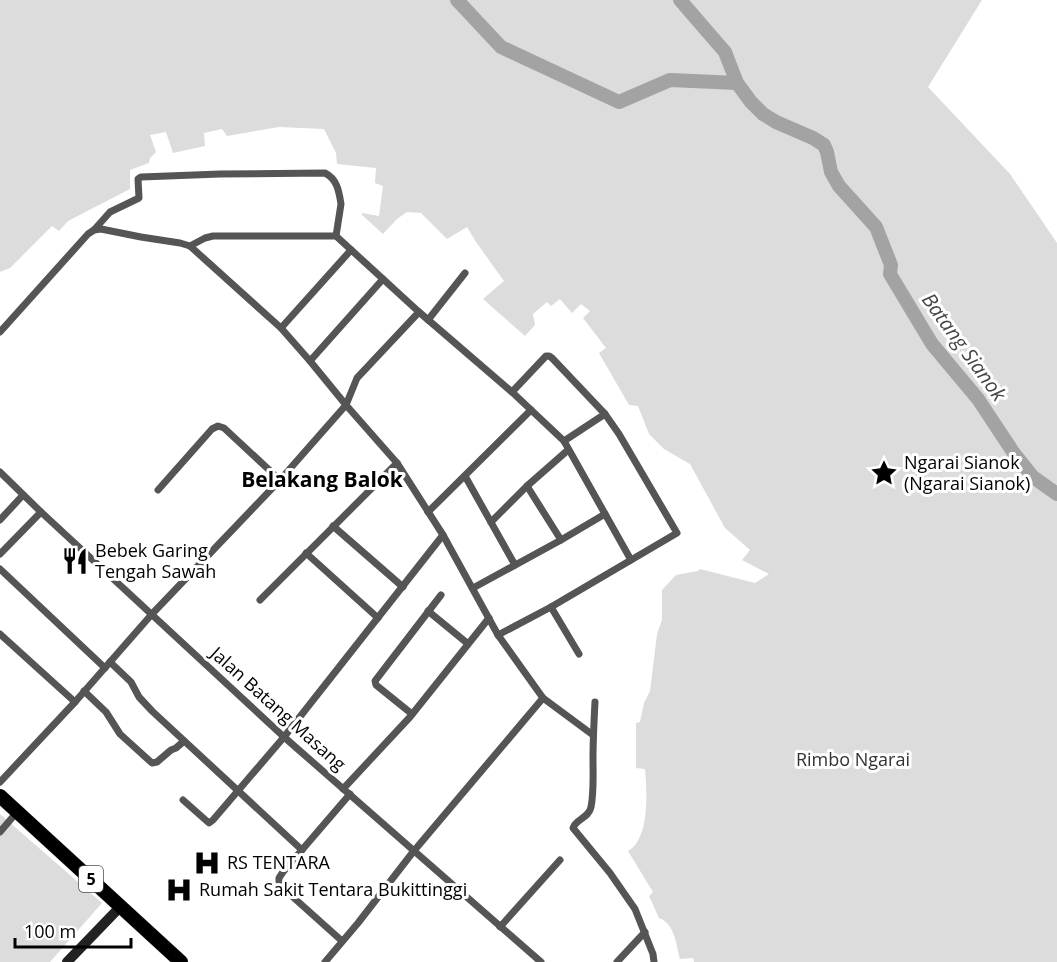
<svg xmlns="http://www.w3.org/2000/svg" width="1057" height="962" viewBox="0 0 1057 962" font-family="'Open Sans',sans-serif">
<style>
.green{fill:#dcdcdc}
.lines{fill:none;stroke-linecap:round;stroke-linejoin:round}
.river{stroke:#a3a3a3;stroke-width:14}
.highway-casing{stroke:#dbdbdb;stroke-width:15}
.street{stroke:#555;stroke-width:7}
.secondary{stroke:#222;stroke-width:10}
.highway{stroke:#000;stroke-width:14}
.labels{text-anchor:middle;stroke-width:6;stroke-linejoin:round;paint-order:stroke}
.shield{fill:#fff;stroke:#4c4c4c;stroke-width:1.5}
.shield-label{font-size:16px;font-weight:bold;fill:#000}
.poi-label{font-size:18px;fill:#000;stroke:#fff;text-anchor:start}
.street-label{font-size:18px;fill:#000;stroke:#fff}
.park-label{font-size:18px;fill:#333;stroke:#fff}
.water-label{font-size:20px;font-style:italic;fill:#444;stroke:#fff}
.quarter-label{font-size:21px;font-weight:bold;fill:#000;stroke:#fff}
</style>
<rect width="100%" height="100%" fill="#fff"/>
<g class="green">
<path d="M 0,0 L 982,0 L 928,87 L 1010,174 L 1057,243 L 1057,962 L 694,962 L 693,958 L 680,959 C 676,944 675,924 659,918 L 649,896 L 653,892 L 628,851 C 650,839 647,791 645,769 L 636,768 L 636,723 L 640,722 L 644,703 L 650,691 L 657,634 L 662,620 L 662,590 L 676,575 L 698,571 L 700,569 L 755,583 L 769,574 L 742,560 L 750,550 L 725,528 L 690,464 L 664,449 L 649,434 L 638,406 L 629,405 L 599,353 L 606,348 L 583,318 L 590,311 L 581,304 L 572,313 L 560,299 L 551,306 L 547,302 L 533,314 L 535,325 L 525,336 L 483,299 L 504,281 L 476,242 L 467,227 L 447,239 L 421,213 L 407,212 L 397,219 L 383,234 L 362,215 L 362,213 L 379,216 L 383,186 L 375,183 L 376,168 L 337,164 L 336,153 L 324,129 L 279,127 L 227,136 L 222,129 L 204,133 L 205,146 L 173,153 L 166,132 L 150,135 L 156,152 L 150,158 L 149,163 L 130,170 L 130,189 L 68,221 L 59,231 L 52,226 L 10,268 L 0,272 Z"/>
<polygon points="0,814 102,903 50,962 0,962"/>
</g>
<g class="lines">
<g class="river">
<polyline points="457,0 501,47 619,102 670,80 737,83"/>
<polyline points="680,0 725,52 737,83 751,102 763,114 776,122 813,138 824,145 827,152 831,172 839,186 876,227 891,265 890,274 932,344 978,399 1013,452 1033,477 1057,494"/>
</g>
<defs>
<polyline id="highway" points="0,796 181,962"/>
</defs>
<use href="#highway" class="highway-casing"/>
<g class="street">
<path d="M 94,230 L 110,212 L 139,198 L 138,179 L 141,177 L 220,174 L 325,173 C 337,179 339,191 341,204 L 336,236"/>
<polyline points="190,246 205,238 213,236 336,236 419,312 512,392 564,441 631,560"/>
<polyline points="428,320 465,273"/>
<polyline points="281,328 351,250"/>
<polyline points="0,332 88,234 94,230 101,229 141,237 180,243 190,246 281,328 310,361 346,405 397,463 443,535 498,635 543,698 593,735"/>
<polyline points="310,361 383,279"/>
<polyline points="564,441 605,414"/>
<polyline points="0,472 41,512 284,737 541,962"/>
<polyline points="465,476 515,565"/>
<polyline points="527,486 561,540"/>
<polyline points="158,490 212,429 218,426 224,428 280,480"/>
<polyline points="428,512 531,410"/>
<polyline points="0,520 23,495"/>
<polyline points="491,522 527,486 568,450"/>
<polyline points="333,526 403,587"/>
<polyline points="306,553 378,618"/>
<polyline points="0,554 41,512"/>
<polyline points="0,569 105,668"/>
<polyline points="473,588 561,540 605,514"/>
<polyline points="260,600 397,463"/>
<polyline points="551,607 579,654"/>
<polyline points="428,611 467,643"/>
<polyline points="0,634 75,702"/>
<polyline points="498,635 551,607 677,533 619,434 605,414 552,358 549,356 546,356 512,392"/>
<polyline points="110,662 131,682 139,697 152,711 302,850"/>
<polyline points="84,691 106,712 120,734 152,763 157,762 171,750 176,748 184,741"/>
<path d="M 595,702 C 594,721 593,740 593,759 C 593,775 594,792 591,807 C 589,818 576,819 573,828 L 610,873 L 635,909 L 653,954 L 654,962"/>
<polyline points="412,714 376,685 375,681 441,595"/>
<polyline points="0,782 75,702 152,614 280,480 346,405 357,378 419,312"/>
<polyline points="343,789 410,717 489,618"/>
<polyline points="183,800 209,823 213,820 284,737 443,535"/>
<polyline points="0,832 17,812"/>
<polyline points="500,927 560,860"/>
<polyline points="342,941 284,889 279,882 279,878 283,872 350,794"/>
<polyline points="325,962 358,923 413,852 543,698"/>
<polyline points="617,962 645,932"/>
</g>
<polyline class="secondary" points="67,962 121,906"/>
<use href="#highway" class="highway"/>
</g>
<defs>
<symbol id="sight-bare" viewBox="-9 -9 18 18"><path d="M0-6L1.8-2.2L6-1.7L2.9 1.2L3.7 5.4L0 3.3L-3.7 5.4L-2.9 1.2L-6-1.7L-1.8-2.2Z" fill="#000" stroke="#fff" stroke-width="2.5" paint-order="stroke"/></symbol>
<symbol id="restaurant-bare" viewBox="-9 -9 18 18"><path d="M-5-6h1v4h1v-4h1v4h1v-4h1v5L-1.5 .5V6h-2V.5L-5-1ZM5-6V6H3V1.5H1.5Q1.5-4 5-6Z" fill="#000" stroke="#fff" stroke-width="2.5" paint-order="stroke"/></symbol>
<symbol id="hospital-bare" viewBox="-9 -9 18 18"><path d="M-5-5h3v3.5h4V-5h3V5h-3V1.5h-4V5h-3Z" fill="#000" stroke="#fff" stroke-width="2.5" paint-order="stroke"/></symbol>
</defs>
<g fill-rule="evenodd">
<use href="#sight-bare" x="865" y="454" width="38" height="38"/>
<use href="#restaurant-bare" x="56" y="542" width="38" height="38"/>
<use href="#hospital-bare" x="188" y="844" width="38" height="38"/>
<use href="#hospital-bare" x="160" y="871" width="38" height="38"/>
</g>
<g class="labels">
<rect class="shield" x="79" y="866" width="24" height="26" rx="4.5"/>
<g class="shield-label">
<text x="91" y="885">5</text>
</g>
<g class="poi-label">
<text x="904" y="469">Ngarai Sianok<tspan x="904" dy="21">(Ngarai Sianok)</tspan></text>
<text x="95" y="557">Bebek Garing<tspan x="95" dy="21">Tengah Sawah</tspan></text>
<text x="227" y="869">RS TENTARA</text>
<text x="199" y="896">Rumah Sakit Tentara Bukittinggi</text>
</g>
<g class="street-label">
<text transform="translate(278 709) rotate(42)" y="6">Jalan Batang Masang</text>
</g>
<g class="park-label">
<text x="853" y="766">Rimbo Ngarai</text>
</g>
<g class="water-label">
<text transform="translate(964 347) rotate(54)" y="7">Batang Sianok</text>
</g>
<g class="quarter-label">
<text x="322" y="487">Belakang Balok</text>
</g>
</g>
<path d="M15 938v9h116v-9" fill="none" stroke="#000000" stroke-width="3"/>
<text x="24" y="938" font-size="18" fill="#000000" stroke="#ffffff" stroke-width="4.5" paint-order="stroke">100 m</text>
</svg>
